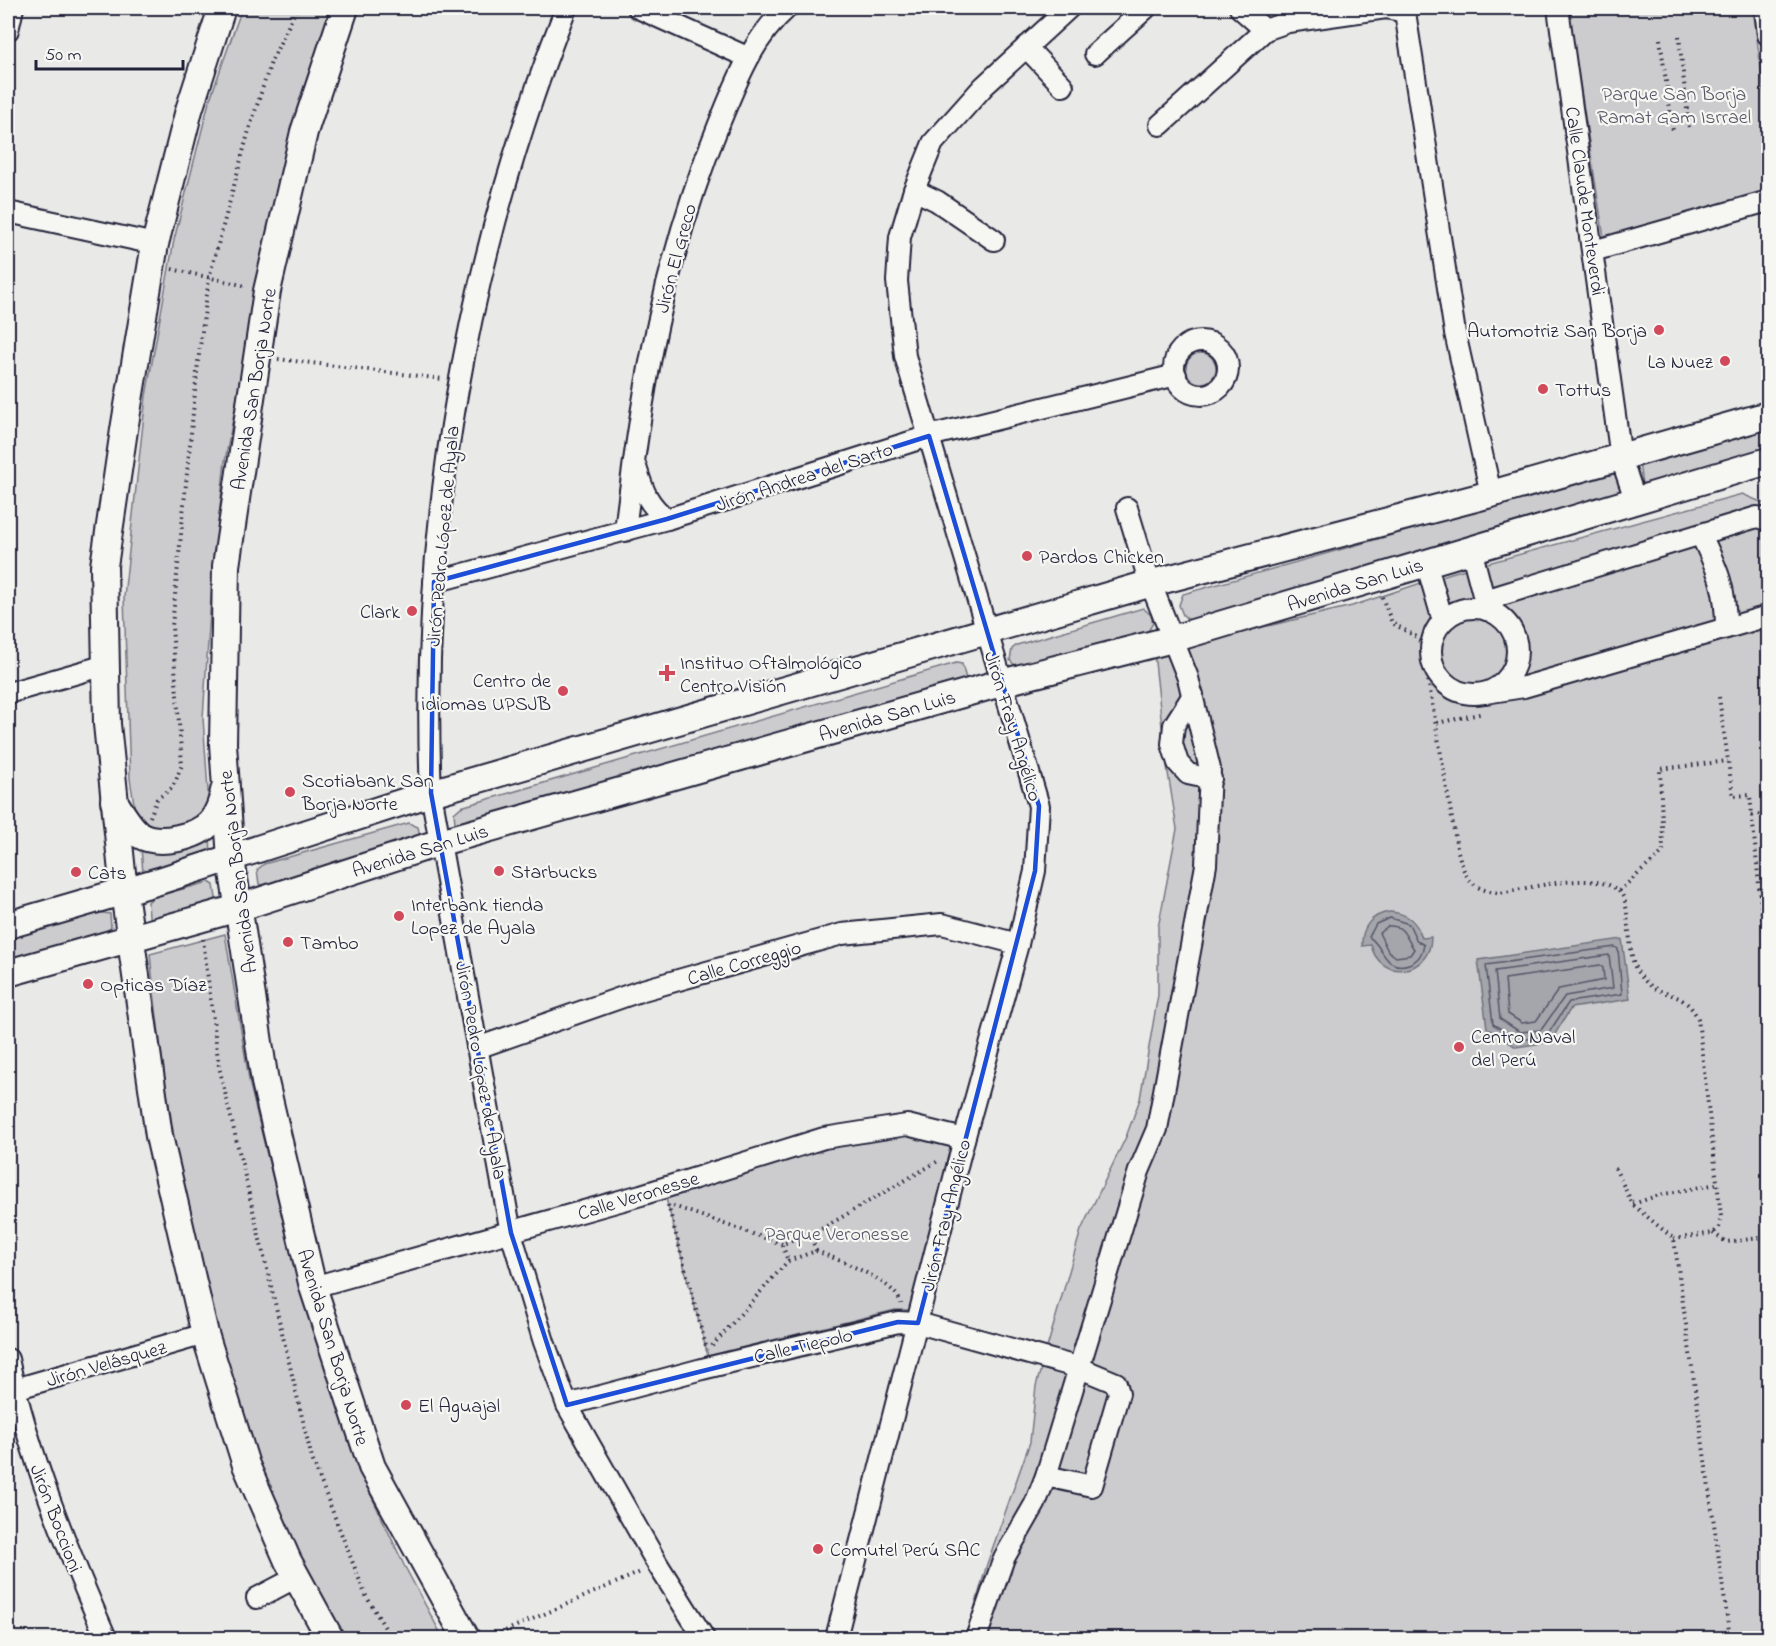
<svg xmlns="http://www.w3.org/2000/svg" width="1776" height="1646" viewBox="0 0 1776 1646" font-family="'Indie Flower',sans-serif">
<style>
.green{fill:#ccccce;stroke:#777784;stroke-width:1.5}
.water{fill:#a5a5ac;stroke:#71717f;stroke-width:1.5}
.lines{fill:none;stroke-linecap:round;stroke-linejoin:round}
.shore{stroke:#565668;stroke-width:1.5}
.minor-casing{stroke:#22223b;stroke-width:24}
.major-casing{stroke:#22223b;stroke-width:30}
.path{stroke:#22223b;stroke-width:4;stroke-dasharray:1.5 4.5;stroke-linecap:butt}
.minor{stroke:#f6f6f2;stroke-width:20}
.major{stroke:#f6f6f2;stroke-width:26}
.marked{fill:none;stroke:#1d4ed8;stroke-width:4.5;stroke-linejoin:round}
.poi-dot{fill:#d1495b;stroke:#f6f6f2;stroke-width:2}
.labels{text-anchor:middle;stroke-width:4.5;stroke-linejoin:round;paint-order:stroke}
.park-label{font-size:20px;fill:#555567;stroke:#f6f6f2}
.street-label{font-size:20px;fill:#22223b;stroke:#f6f6f2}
.poi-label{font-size:20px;fill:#22223b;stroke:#f6f6f2;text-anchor:start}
</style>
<rect width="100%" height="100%" fill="#e9e9e7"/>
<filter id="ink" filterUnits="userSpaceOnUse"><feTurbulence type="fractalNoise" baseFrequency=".0167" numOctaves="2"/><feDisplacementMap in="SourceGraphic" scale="12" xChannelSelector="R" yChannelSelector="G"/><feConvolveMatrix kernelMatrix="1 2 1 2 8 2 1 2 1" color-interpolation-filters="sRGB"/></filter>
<g filter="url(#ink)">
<g class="green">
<polygon points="242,8 337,8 259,281 225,461 212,582 203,718 209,805 189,826 155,831 136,816 130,779 124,597 146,396 174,240 209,102"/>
<polygon points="1568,8 1753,8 1768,123 1768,182 1764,192 1604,238"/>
<circle cx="1201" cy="368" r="15"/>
<polygon points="1768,426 1768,450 1642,484 1639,463"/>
<polygon points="1612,473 1621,478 1624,488 1618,497 1191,622 1183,615 1179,605 1183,594"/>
<polygon points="1742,494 1768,505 1768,1638 966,1638 987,1564 1030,1442 1036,1386 1081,1230 1126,1137 1140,1099 1158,995 1158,928 1177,829 1165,754 1154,653 1352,606 1451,573"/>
<polygon points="1143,608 1151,615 1153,623 1146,635 1016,667 1010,660 1012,649 1017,645"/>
<polygon points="956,663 962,664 966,679 963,684 463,828 455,822 454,813 461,807"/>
<polygon points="409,823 418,827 420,836 267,889 259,884 257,870 264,864"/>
<polygon points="210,833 211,858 143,874 141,846"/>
<polygon points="209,882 214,885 216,898 212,904 154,920 149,916 148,902 153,897"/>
<polygon points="97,912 110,914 111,928 98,936 8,962 8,937"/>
<path d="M 225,934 L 250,1085 L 299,1285 L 330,1384 L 370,1493 L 404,1565 L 443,1638 L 343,1638 C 221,1438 173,1185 150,954 Z"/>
<polygon points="905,1131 954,1144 912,1310 895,1310 708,1356 664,1191 826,1145"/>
</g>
<g class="water">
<path d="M 1390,912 C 1407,913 1417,921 1422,938 L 1431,937 C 1431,975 1380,983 1371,945 L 1362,946 C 1361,927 1372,914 1390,912 Z"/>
<polygon points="1622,939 1630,999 1571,1008 1550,1042 1516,1047 1487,1028 1478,960"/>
</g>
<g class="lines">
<g class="shore">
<path d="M 1390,918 L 1409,924 L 1417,941 L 1424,945 C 1423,953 1418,961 1409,964 C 1384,972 1384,946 1369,937 L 1376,924 Z"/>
<path d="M 1388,926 C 1406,925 1405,938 1414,949 L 1410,955 L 1396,957 L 1388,951 L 1379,933 Z"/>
<polygon points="1615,947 1618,949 1622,994 1569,1002 1546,1037 1518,1040 1493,1024 1486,965"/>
<polygon points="1609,955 1613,988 1565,996 1541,1030 1520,1032 1500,1019 1495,971"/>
<polygon points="1600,965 1603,968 1604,980 1559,989 1536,1021 1522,1023 1508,1014 1505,979"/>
</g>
<defs>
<g id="minor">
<path d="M 566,8 C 468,256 419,526 431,793 L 511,1233 L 544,1342 L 567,1405 L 658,1565 L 704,1638"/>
<polyline points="638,8 747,57"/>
<polyline points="1240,8 1265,30"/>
<polyline points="1558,8 1621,458 1635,499"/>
<polyline points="1765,8 1768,35"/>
<polyline points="8,30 13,8"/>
<polyline points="1026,47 1063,86"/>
<polyline points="1095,54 1146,8"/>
<polyline points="1160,125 1265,30 1288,22 1386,8 1405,12 1455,333 1491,494"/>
<polyline points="914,190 937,201 994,240"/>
<polyline points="8,212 155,244"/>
<polyline points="1593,251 1768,201"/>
<circle cx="1201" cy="368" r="27"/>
<path d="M 636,467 C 643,490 647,504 667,519"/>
<path d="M 625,531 C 642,387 664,259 719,124 C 737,81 752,39 787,8"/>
<path d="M 1701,535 C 1718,571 1726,587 1726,628"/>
<polyline points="1471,549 1487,610"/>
<polyline points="1426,562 1443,621"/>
<polyline points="434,582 667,519 929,436 1176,375"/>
<circle cx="1474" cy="651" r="43"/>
<polyline points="1487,610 1498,596 1757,517 1768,520"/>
<polyline points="8,693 106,665"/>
<polyline points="1485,693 1524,687 1768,616"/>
<polyline points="1193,695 1174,725 1172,744 1178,763 1188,774 1211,779"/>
<polyline points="477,1048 643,990 842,934 942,924 1018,944"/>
<polyline points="313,1287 641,1195 824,1138 907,1125 964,1139"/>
<path d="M 8,1359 C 29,1456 67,1548 106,1638"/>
<polyline points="8,1391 205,1334"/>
<polyline points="567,1405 702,1369 898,1322 918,1323 1080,1368 1116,1383 1119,1393 1092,1486 1046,1476"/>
<polyline points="257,1598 297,1577"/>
<polyline points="836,1638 962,1147 1018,944 1035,871 1039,806 905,356 897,281 900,237 914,190 933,143 984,86 1069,8"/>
<polyline points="976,1638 1004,1558 1035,1504 1046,1476 1139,1171 1157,1129 1206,865 1210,769 1188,678 1147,574 1127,508"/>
</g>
<g id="major">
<polyline points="222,8 189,110 155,244 124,430 104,566 107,724 124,892 159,1136 205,1334 246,1465 288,1561 330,1638"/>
<polyline points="345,8 304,132 267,291 226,566 223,744 231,859 265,1082 313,1287 372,1467 466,1638"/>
<path d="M 114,801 C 121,812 130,828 140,835 C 159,846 197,837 211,822 C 219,813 222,802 224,791"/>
<polyline points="8,925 159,881 431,793 1152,583 1491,494 1768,415"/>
<polyline points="8,973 238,908 441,842 1001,683 1169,640 1768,461"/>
</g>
</defs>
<use href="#minor" class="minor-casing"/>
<use href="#major" class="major-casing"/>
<g class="path">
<polyline points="1679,36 1689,128"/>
<polyline points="1660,39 1673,131"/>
<polyline points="172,269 246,286"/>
<polyline points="278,359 443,379"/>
<path d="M 1382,597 L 1392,623 L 1415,636 L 1422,644 L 1457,848 C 1464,875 1468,889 1499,893 C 1528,889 1603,867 1622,895 C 1627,902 1627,916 1628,926 C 1631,940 1630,963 1639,974 C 1660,1002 1682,986 1698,1019 L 1721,1216 L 1719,1228 L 1713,1233 L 1674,1239"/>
<polyline points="1719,697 1733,796 1750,795 1768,975"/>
<polyline points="1437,723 1484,713"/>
<polyline points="1752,815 1768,813"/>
<polyline points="150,817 157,799 173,787 182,765 172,626 198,362 209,278 249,130 271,62 297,8"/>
<polyline points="1619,891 1663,852 1660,769 1728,761"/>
<polyline points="203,939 219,1067 312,1459 365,1594 391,1638"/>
<polyline points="1615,1168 1633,1205 1674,1239 1730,1638"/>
<polyline points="1633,1204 1659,1195 1717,1184"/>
<polyline points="668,1205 707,1350"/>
<polyline points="673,1206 782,1244"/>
<polyline points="1713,1233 1726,1242 1768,1237"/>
<polyline points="811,1235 940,1160"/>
<path d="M 816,1251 C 836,1259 897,1281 901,1304"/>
<polyline points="712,1346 788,1261 816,1251 811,1235 782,1244 788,1261"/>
<polyline points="489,1638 643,1571"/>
</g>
<use href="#minor" class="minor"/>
<use href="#major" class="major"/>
</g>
</g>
<path class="marked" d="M 929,436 L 1039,806 L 1035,871 L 918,1323 L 898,1322 L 567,1405 L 511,1233 L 431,793 L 434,582 L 667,519 Z"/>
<g class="poi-dot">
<circle cx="1659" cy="330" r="6"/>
<circle cx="1725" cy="361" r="6"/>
<circle cx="1543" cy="389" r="6"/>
<circle cx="1027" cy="556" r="6"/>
<circle cx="412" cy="611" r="6"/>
<path d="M664 664h6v6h6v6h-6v6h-6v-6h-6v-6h6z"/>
<circle cx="563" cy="691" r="6"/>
<circle cx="290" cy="792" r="6"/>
<circle cx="499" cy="871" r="6"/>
<circle cx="76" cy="872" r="6"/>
<circle cx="399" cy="916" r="6"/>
<circle cx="288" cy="942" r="6"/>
<circle cx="88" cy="984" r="6"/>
<circle cx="1459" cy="1047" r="6"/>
<circle cx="406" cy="1405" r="6"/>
<circle cx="818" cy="1549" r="6"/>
</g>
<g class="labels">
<g class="park-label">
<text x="1674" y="100">Parque San Borja<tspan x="1674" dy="23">Ramat Gam Isrrael</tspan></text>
<text x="837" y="1240">Parque Veronesse</text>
</g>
<g class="street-label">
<text transform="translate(1586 201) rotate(82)" y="7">Calle Claude Monteverdi</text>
<text transform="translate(675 258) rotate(-75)" y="7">Jirón El Greco</text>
<text transform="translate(253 389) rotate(-81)" y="7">Avenida San Borja Norte</text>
<text transform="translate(804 476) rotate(-18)" y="7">Jirón Andrea del Sarto</text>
<text transform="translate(442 536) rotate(-85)" y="7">Jirón Pedro López de Ayala</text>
<text transform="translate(1355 584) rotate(-17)" y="7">Avenida San Luis</text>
<text transform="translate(887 715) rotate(-16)" y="7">Avenida San Luis</text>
<text transform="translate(1014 726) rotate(73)" y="7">Jirón Fray Angélico</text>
<text transform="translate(420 850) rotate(-17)" y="7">Avenida San Luis</text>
<text transform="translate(237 872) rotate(-97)" y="7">Avenida San Borja Norte</text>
<text transform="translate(744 962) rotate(-16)" y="7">Calle Correggio</text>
<text transform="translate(482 1070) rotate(80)" y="7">Jirón Pedro López de Ayala</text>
<text transform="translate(638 1195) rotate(-17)" y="7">Calle Veronesse</text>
<text transform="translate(945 1215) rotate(-76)" y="7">Jirón Fray Angélico</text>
<text transform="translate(803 1345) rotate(-13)" y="7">Calle Tiepolo</text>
<text transform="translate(334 1347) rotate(73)" y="7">Avenida San Borja Norte</text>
<text transform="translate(106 1363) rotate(-16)" y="7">Jirón Velásquez</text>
<text transform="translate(57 1518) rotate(69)" y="7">Jirón Boccioni</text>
</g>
<g class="poi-label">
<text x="1647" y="337" text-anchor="end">Automotriz San Borja</text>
<text x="1713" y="368" text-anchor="end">La Nuez</text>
<text x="1555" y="396">Tottus</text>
<text x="1039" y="563">Pardos Chicken</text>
<text x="400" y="618" text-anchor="end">Clark</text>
<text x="680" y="669">Instituo Oftalmológico<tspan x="680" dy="23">Centro Visión</tspan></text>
<text x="551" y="687" text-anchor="end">Centro de<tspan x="551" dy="23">idiomas UPSJB</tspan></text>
<text x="302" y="787">Scotiabank San<tspan x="302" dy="23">Borja Norte</tspan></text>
<text x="511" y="878">Starbucks</text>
<text x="88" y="879">Cats</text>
<text x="411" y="911">Interbank tienda<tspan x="411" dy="23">Lopez de Ayala</tspan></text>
<text x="300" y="949">Tambo</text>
<text x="100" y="991">Opticas Díaz</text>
<text x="1471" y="1043">Centro Naval<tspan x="1471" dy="23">del Perú</tspan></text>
<text x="418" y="1412">El Aguajal</text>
<text x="830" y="1556">Comutel Perú SAC</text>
</g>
</g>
<rect width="1776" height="1646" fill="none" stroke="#f6f6f2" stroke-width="30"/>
<rect x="15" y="15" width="1746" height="1616" fill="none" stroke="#22223b" stroke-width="2" filter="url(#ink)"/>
<path d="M36 60v9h147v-9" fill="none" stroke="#22223b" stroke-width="3"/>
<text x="45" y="60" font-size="18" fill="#22223b" stroke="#f6f6f2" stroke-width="4.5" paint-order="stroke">50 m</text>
</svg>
